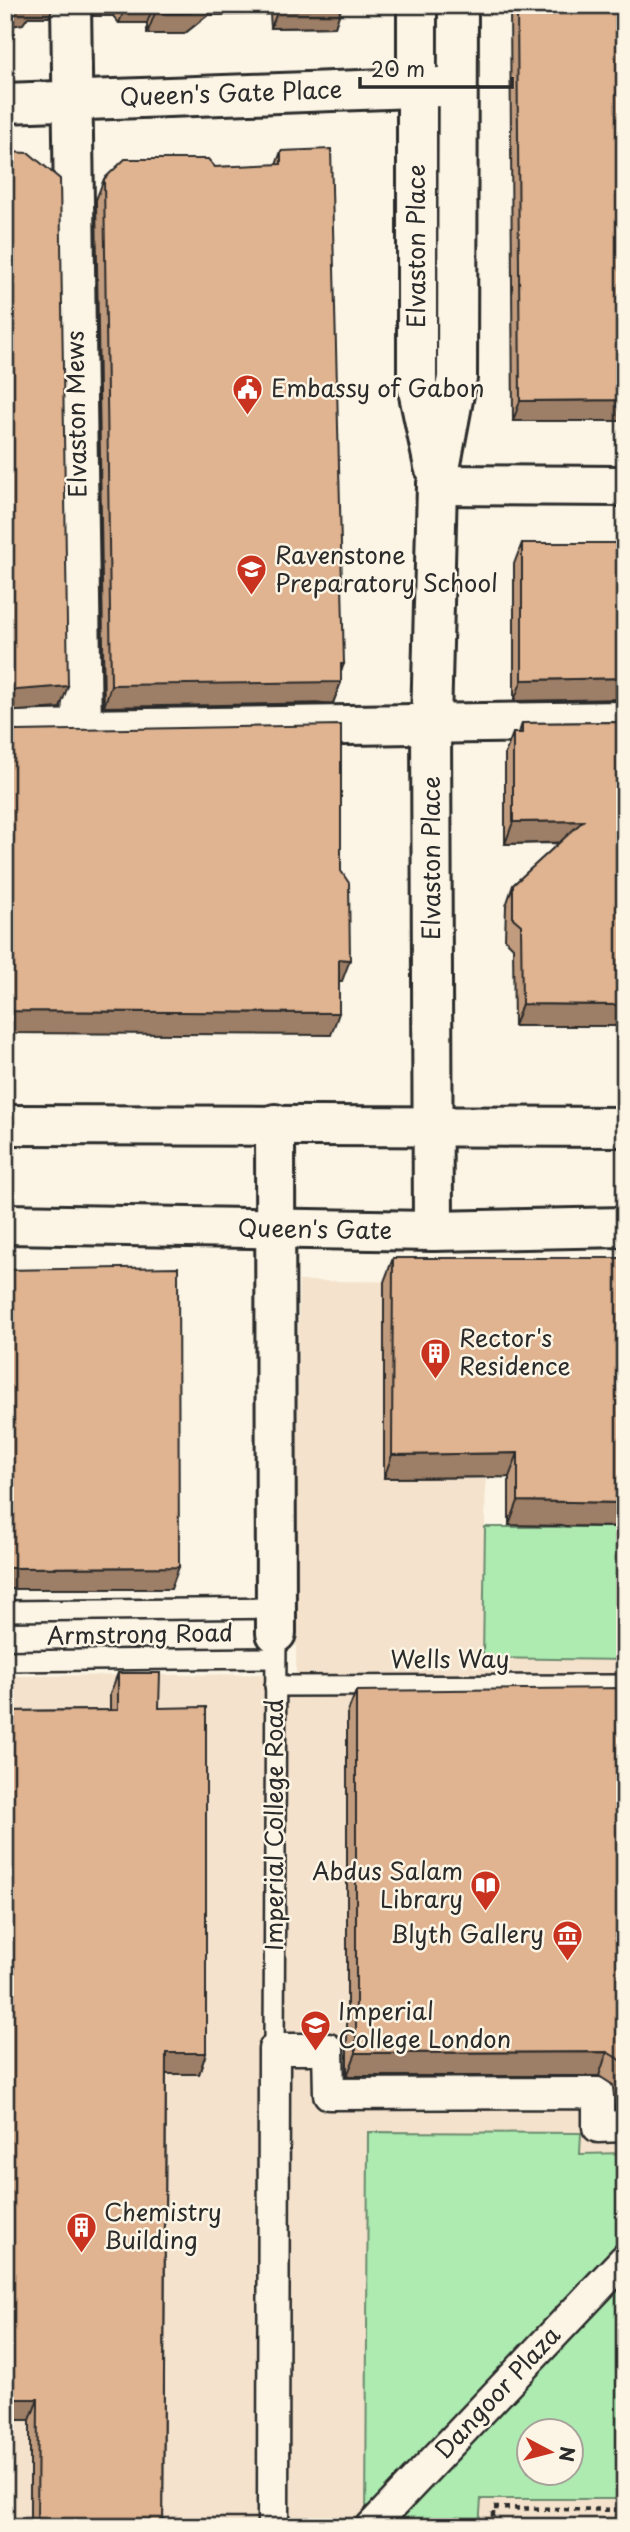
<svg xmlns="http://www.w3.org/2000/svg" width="630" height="2532" viewBox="0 0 630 2532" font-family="'Playpen Sans',sans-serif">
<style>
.built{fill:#f4e2cc;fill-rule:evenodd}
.green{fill:#adebb1;stroke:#6c8b6e;stroke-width:2;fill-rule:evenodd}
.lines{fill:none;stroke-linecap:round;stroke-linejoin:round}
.service-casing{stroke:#2b2b2b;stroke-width:24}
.pedestrian-casing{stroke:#2b2b2b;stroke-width:35}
.minor-casing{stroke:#2b2b2b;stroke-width:44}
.tertiary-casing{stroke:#2b2b2b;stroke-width:44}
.path{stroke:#2b2b2b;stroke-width:4.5;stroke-dasharray:5 5;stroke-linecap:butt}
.service{stroke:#fcf5e5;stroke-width:19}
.pedestrian{stroke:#fcf5e5;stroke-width:30}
.minor{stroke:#fcf5e5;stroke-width:38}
.tertiary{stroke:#fcf5e5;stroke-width:38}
.wall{fill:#c19b7d;stroke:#2b2b2b;stroke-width:2}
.shaded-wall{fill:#9d7e66;stroke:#2b2b2b;stroke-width:2}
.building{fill:#e0b491;stroke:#2b2b2b;stroke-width:2}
.labels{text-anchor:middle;stroke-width:5;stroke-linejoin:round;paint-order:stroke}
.street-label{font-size:24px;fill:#2b2b2b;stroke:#fcf5e5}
.poi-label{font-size:24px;fill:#2b2b2b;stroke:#fcf5e5;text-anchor:start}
</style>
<rect width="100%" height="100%" fill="#fcf5e5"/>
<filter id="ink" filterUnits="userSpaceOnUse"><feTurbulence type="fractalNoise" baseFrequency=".0143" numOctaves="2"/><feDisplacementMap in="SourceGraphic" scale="14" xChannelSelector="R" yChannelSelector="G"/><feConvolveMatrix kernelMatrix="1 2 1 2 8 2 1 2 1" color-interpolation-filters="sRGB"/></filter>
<g filter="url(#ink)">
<path class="built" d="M 299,1281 L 489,1282 L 483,1657 L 625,1660 L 625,2527 L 5,2527 L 5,1676 L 296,1674 ZM 528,2430 L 570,2430 L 570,2472 L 528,2472 Z"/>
<g class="green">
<polygon points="485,1527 622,1527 625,1660 483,1658"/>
<path d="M 368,2132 L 581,2133 L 580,2154 L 625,2153 L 625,2499 L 481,2499 L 479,2527 L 366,2527 ZM 528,2430 L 570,2430 L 570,2472 L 528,2472 Z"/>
</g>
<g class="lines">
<defs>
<g id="service">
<polyline points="5,1611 276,1608"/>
<polyline points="5,1661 275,1658"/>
<polyline points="275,1686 625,1685"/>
<polyline points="274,2049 276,1633"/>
</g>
<g id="pedestrian">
<polyline points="273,2527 274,2049 328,2049 329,2094 598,2093 598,2127 625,2126"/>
<polyline points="371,2527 625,2259"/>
</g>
<g id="minor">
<polyline points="71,5 82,729 625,721"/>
<polyline points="417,5 417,385 434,466"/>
<polyline points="5,103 441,87"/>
<polyline points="437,485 625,486"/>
<polyline points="9,731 82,729"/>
<polyline points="275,1124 276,1633"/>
<polyline points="433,1231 431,723 437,485 457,378 458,5"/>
</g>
<g id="tertiary">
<polyline points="5,1125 625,1127"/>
<polyline points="5,1224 433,1231 625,1227"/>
</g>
</defs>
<use href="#service" class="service-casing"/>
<use href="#pedestrian" class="pedestrian-casing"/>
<use href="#minor" class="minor-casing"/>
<use href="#tertiary" class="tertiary-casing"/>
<polyline class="path" points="493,2527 493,2508 625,2510"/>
<use href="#service" class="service"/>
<use href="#pedestrian" class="pedestrian"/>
<use href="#minor" class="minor"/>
<use href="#tertiary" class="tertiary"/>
</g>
<g class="wall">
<polygon points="91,5 342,5 335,27 271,28 270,14 208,15 184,34 147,34 147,23 119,23 113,16 93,16"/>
<polygon points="510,5 625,5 625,421 513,421"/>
<polygon points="281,151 341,672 341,682 333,703 104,707 96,200 104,179 215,167 276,165"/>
<polygon points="522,543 625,543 514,701 514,564"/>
<polygon points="625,722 625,1026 514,1026 513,947 505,939 506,906 513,885 559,843 505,844 505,754 513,733 519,733 522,723"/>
<polygon points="393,1258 625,1258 625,1568 622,1568 622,1527 509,1525 509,1477 384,1478 384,1282"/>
<polygon points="118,1673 159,1708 206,2053 199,2074 166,2074 163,2527 30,2527 30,2420 5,2420 5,1711 110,1710 110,1694"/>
<polygon points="356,1691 621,1721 625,2110 615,2109 613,2085 599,2076 347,2076 347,1714"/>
</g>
<g class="shaded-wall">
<polygon points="13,5 54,5 49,17 28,17 23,24 5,27 5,6"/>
<polygon points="97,5 116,5 113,16 93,16"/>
<polygon points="126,5 154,5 147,23 119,23"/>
<polygon points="201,5 273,5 270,14 208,15 184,34 147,34 155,13"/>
<polygon points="342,6 335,27 271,28 279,7"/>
<polygon points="625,400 625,421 513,421 520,401"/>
<polygon points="344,664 337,682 341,682 333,703 104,707 111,685"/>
<polygon points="625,678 625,699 514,701 522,680"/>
<polygon points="68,686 60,708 5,712 6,690"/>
<polygon points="583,821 575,842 505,844 513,822"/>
<polygon points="339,959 350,960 342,981 331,981"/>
<polygon points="522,1004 625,1005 625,1026 514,1026"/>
<polygon points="5,1011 339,1013 331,1035 5,1033"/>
<polygon points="518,1453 509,1477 384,1478 392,1455"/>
<polygon points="518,1501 625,1503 625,1519 622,1527 509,1525"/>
<polygon points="179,1567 171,1589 5,1589 5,1568"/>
<polygon points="607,2052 599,2076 347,2076 356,2053"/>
<polygon points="166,2053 206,2053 199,2074 158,2074"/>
<polygon points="624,2085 625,2110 615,2109"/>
<polygon points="5,2399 38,2399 30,2420 5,2420"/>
</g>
<g class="building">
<polygon points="155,5 201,5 191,13 155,13"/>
<polygon points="279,5 342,5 342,6 279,7"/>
<polygon points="517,5 625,5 625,400 520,401"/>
<polygon points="331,149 344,664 341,664 341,682 111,685 104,179 125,159 208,159 215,167 281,164 281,151"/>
<polygon points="5,152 29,153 60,179 68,686 5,691"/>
<polygon points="522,543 625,543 625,678 522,680"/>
<polygon points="625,722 625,1005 522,1004 521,925 513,918 513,885 583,821 513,822 513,733 522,733 522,723"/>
<polygon points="341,725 341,871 349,883 350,960 339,959 339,1013 5,1011 5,727 18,731"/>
<polygon points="393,1258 625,1258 625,1503 518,1501 518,1453 392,1455"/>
<polygon points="178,1267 179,1567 5,1568 5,1270"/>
<polygon points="118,1673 160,1673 159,1708 206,1707 206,2053 166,2053 163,2527 37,2527 38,2399 5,2399 5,1711 118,1710"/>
<polygon points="621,1688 621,1721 625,1721 625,2085 622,2061 607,2052 356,2053 356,1691"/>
</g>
</g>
<defs>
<symbol id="civic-pin" viewBox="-11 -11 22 30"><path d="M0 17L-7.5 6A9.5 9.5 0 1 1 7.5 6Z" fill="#c8321e" stroke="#fcf5e5"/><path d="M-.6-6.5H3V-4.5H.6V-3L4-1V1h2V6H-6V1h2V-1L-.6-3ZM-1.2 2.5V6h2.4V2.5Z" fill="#fff"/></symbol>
<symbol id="school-pin" viewBox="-11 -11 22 30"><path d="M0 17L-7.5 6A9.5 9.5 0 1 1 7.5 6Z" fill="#c8321e" stroke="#fcf5e5"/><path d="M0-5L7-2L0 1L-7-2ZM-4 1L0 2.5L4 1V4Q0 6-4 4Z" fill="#fff"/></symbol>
<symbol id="building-pin" viewBox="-11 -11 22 30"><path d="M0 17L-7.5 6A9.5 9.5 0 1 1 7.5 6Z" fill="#c8321e" stroke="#fcf5e5"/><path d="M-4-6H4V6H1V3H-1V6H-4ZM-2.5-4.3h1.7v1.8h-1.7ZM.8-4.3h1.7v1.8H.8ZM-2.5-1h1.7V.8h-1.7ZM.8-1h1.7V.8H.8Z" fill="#fff"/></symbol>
<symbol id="library-pin" viewBox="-11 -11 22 30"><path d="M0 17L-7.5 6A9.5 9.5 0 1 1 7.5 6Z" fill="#c8321e" stroke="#fcf5e5"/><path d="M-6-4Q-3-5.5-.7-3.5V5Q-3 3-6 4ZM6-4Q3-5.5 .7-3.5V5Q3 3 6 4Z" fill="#fff"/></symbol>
<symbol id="museum-pin" viewBox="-11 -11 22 30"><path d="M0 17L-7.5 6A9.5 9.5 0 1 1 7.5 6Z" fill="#c8321e" stroke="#fcf5e5"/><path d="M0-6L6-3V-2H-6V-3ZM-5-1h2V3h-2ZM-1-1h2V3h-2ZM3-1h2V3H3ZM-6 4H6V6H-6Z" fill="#fff"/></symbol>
<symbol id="university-pin" viewBox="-11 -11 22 30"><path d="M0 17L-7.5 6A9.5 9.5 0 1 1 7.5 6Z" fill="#c8321e" stroke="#fcf5e5"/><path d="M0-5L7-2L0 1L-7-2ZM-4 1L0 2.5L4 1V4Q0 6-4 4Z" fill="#fff"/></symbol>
</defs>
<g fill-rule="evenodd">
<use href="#civic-pin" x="230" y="372" width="35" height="47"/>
<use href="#school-pin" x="234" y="552" width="35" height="47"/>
<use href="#building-pin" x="418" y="1336" width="35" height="47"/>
<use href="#library-pin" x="468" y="1868" width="35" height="47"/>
<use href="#museum-pin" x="550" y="1918" width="35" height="47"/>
<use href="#university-pin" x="298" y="2008" width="35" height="47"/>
<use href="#building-pin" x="64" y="2210" width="35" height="47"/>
</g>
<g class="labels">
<g class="street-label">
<text transform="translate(231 94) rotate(-2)" y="8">Queen's Gate Place</text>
<text transform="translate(417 246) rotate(-90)" y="8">Elvaston Place</text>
<text transform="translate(77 414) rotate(-91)" y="8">Elvaston Mews</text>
<text transform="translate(432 858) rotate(-90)" y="8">Elvaston Place</text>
<text transform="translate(315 1230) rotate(1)" y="8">Queen's Gate</text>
<text transform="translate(140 1635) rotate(-1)" y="8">Armstrong Road</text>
<text x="450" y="1668">Wells Way</text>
<text transform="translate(275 1825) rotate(-90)" y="8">Imperial College Road</text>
<text transform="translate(498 2393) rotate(-47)" y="8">Dangoor Plaza</text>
</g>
<g class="poi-label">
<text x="271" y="397">Embassy of Gabon</text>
<text x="275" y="564">Ravenstone<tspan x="275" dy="28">Preparatory School</tspan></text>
<text x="459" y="1347">Rector's<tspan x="459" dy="28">Residence</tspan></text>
<text x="463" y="1880" text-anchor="end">Abdus Salam<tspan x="463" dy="28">Library</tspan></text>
<text x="544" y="1943" text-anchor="end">Blyth Gallery</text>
<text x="338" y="2020">Imperial<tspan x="338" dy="28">College London</tspan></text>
<text x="104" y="2221">Chemistry<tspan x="104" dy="28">Building</tspan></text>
</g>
</g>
<rect width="630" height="2532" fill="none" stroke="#fcf5e5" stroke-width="28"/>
<rect x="14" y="14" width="602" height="2504" fill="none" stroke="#2b2b2b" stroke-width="2.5" filter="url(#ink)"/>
<g transform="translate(550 2452) rotate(97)"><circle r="33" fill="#fcf5e5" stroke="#a8a49b" stroke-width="2"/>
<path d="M0-5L12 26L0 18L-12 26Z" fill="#c8321e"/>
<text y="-10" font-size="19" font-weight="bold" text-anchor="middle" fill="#2b2b2b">N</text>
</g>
<path d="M360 77v10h152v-10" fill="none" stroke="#2b2b2b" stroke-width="3.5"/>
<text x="371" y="77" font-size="21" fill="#2b2b2b" stroke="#fcf5e5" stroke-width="5" paint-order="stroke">20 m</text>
</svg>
